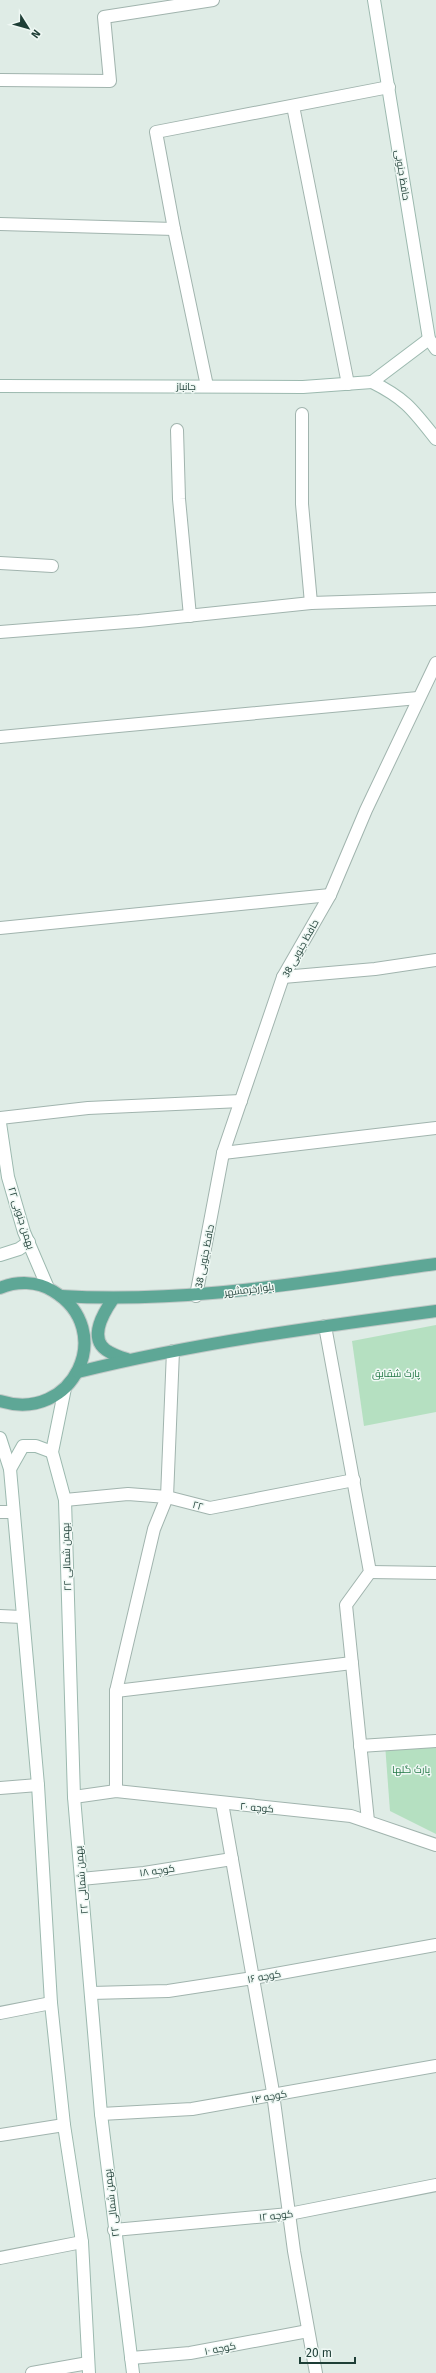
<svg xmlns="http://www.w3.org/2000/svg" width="436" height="2373" viewBox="0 0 436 2373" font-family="'Fira Sans',Cairo,sans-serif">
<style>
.green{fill:#b5e0c1}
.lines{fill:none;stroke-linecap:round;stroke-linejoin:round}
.street-casing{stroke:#a1b4ae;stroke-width:14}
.secondary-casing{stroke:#9cb9af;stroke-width:14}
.primary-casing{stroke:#c0c9c7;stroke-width:14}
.street{stroke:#fff;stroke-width:12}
.secondary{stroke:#fff;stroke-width:12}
.primary{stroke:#5ea796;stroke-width:12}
.labels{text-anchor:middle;stroke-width:3;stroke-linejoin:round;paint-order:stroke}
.street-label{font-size:10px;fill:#1e3e36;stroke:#eff8f4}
.park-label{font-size:10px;fill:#247947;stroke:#eff8f4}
</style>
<rect width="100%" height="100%" fill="#dfece6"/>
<g class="green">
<polygon points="436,1325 436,1412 364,1426 352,1341"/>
<polygon points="385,1744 436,1745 436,1834 390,1811"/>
</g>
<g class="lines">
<defs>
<g id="street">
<polyline points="0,80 110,81 104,17 213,0"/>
<polyline points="293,106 348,384"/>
<polyline points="0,224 174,229"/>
<polyline points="207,386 174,229 156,132 389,87"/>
<polyline points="302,414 302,504 311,603"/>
<polyline points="177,430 179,499 190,616"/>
<polyline points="0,563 52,566"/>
<polyline points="0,632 139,621 311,603 436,599"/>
<polyline points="0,737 418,698"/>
<polyline points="0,928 330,895"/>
<polyline points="283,977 375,969 436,960"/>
<polyline points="0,1118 88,1108 241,1101"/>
<polyline points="223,1153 436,1128"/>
<polyline points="196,1296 223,1153 283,977 330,895 366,810 436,663"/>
<polyline points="325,1326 370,1572 346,1605 368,1821"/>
<polyline points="65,1500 128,1494 167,1497 210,1508 354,1480"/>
<polyline points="0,1512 13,1512"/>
<polyline points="370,1572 436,1573"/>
<polyline points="0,1616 22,1617"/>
<polyline points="116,1691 352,1663"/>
<polyline points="360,1746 436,1741"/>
<polyline points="0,1788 38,1785"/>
<polyline points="116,1791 116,1691 154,1529 167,1497 173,1351"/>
<polyline points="74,1797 116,1791 351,1816 436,1845"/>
<polyline points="222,1803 272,2086 294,2251 316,2373"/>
<polyline points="81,1879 144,1873 232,1859"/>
<polyline points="91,1993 168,1991 253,1978 436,1945"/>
<polyline points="0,2013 51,2003"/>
<polyline points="101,2114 192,2109 436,2066"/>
<polyline points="0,2135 64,2125"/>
<polyline points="114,2230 289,2214 436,2185"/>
<polyline points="0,2258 82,2242"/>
<polyline points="131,2358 190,2353 308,2331"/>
<polyline points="32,2373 88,2363"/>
</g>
<g id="secondary">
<polyline points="374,0 429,339 436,349"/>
<path d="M 372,382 C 406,399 413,410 436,439"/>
<polyline points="372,382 429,339"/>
<polyline points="0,386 303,387 372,382"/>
<polyline points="0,1123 8,1177 24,1232 48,1288"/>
<polyline points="0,1255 19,1249 29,1242"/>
<polyline points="65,1388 52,1452 65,1500 74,1797 101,2114 133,2373"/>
<polyline points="0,1438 10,1469 38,1785 51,2003 64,2125 82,2242 89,2373"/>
<polyline points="10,1469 23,1446 36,1446 52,1452"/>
</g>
<g id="primary">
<path d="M 0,1288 C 17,1281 37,1281 53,1291 C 118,1330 73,1424 0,1401"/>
<path d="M 61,1296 C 187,1304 311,1281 436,1264"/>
<path d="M 113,1299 C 104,1312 88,1337 106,1350 C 112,1354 120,1357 127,1359"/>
<path d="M 78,1372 C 195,1343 316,1327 436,1311"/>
</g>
</defs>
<use href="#street" class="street-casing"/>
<use href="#secondary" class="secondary-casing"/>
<use href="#primary" class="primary-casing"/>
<use href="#street" class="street"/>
<use href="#secondary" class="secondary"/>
<use href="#primary" class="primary"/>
</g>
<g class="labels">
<g class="street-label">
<text transform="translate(403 175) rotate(81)" y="4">حافظ جنوبی</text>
<text x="186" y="390">جانباز</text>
<text transform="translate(300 948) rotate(-61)" y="4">حافظ جنوبی 38</text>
<text transform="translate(22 1218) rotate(72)" y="4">۲۲ بهمن جنوبی</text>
<text transform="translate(204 1256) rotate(-79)" y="4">حافظ جنوبی 38</text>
<text transform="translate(249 1289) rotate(-7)" y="4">بلوارخرمشهر</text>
<text transform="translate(198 1505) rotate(14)" y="4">۲۲</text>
<text transform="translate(66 1557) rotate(-92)" y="4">۲۲ بهمن شمالی</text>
<text transform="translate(257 1807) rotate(5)" y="4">کوچه ۲۰</text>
<text transform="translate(157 1870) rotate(-8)" y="4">کوچه ۱۸</text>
<text transform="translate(81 1880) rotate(-95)" y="4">۲۲ بهمن شمالی</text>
<text transform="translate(264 1976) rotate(-10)" y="4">کوچه ۱۶</text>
<text transform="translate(269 2096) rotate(-10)" y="4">کوچه ۱۴</text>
<text transform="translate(111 2203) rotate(-97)" y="4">۲۲ بهمن شمالی</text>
<text transform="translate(276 2215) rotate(-7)" y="4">کوچه ۱۲</text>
<text transform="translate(220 2348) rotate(-11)" y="4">کوچه ۱۰</text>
</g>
<g class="park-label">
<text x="396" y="1377">پارک شقایق</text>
<text x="411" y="1773">پارک گلها</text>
</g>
</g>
<g transform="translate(28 28) rotate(127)" stroke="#eff8f4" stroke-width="3" paint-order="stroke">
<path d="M0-3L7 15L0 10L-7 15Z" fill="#1e3e36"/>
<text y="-6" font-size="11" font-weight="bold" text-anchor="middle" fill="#1e3e36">N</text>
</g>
<path d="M300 2357v6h55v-6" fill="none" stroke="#1e3e36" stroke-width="2"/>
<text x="306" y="2357" font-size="12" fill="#1e3e36" stroke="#eff8f4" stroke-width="3" paint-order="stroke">20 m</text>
</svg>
